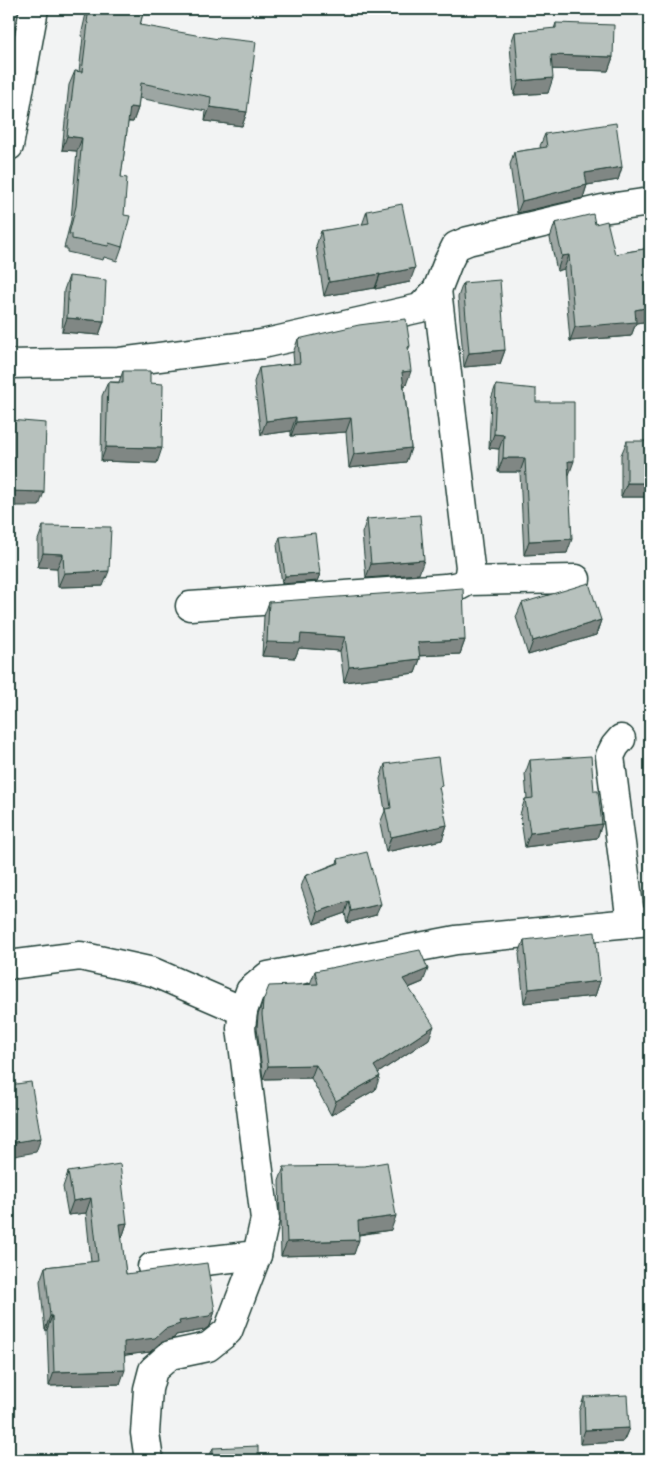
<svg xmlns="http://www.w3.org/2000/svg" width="659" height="1469" viewBox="0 0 659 1469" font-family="'Comic Neue',sans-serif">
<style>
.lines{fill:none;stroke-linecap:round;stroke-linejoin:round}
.street-casing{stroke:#1f3d34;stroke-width:31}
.street{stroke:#fff;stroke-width:28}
.wall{fill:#9da6a3;stroke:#1f3d34}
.shaded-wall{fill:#808784;stroke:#1f3d34}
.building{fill:#b7c1bd;stroke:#1f3d34}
</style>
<rect width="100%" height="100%" fill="#f2f3f3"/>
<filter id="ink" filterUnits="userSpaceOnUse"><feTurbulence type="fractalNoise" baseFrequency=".02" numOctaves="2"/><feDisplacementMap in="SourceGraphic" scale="10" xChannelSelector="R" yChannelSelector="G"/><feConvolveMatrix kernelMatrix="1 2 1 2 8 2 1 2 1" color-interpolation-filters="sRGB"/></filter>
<g filter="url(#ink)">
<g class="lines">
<defs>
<g id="street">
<polyline points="9,146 34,9"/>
<polyline points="437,290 470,567 468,581"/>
<polyline points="9,364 120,362 262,344 420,308 437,290 448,262 456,246 468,241 602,209 650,202"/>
<polyline points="190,606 445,588 459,586 468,581 576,579"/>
<polyline points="621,739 615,746 610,756 631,923"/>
<polyline points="9,965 80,956 153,972 243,1011"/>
<polyline points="152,1267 257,1255"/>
<polyline points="149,1460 145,1433 148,1389 153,1370 170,1355 208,1347 228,1331 257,1255 265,1219 241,1028 243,1011 250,991 268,976 456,940 650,921"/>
</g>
</defs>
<use href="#street" class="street-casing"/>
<use href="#street" class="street"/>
</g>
<g class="wall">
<polygon points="87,9 144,9 140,25 247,112 242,126 205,121 206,111 139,98 138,108 133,122 128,122 121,177 122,247 117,261 104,257 103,260 67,252 67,248 64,248 71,220 77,151 62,150 69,85 75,71 79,72 83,37 81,36"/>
<polygon points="556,23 613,57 608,71 552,69 548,93 514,95 510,46 515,32 554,29"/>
<polygon points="545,134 622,167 618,180 587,185 583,198 517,213 510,165 514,152 541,148 540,146"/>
<polygon points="367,211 410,282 375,289 375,288 324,296 316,246 321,231 362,225"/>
<polygon points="555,223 595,224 615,254 650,248 650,321 636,323 631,336 570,341 564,269 557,271 550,238"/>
<polygon points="69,276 104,321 99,335 62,332 64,290"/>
<polygon points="463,283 505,350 500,364 464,367 458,297"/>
<polygon points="298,339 410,346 408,350 406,385 404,386 411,448 406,462 349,468 346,432 291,436 291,431 261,435 254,382 259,368 294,364 293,353"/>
<polygon points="123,371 157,463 101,461 102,396 108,382 119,382"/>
<polygon points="496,385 536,402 569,475 567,553 524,555 520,472 498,472 499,449 489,448 491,399"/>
<polygon points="627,441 650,497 621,497 621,455"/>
<polygon points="367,519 419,574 366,578 362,533"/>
<polygon points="43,526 103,586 58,587 57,568 38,567 38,540"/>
<polygon points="280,537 320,574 317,581 282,584 277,545"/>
<polygon points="269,602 465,640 460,654 420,656 420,659 415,673 344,682 340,651 299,648 295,658 262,656 264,616"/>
<polygon points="522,603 601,620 596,635 528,655 516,617"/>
<polygon points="530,760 594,791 602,824 597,838 525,847 520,814 525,799 527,799 525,774"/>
<polygon points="385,764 447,825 442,840 386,852 380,823 385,811 380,779"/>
<polygon points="650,774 650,798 649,779"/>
<polygon points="650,799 650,881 649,881 646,849 650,840 648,806"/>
<polygon points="338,859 376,915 347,923 345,913 314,924 301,887 305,876 337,863"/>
<polygon points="524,940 600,981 595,996 524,1003 519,954"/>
<polygon points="650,961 650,1000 645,975"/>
<polygon points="315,971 423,982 409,988 429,1039 378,1073 375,1090 331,1115 311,1078 263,1079 257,1028 258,1015 263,1001 310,984"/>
<polygon points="284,1167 391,1230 359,1235 354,1254 281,1256 279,1181"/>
<polygon points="68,1172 127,1223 122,1238 121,1238 126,1274 215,1311 210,1326 204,1330 176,1335 174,1338 160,1343 150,1352 125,1355 120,1384 49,1386 47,1330 45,1330 40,1281 45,1267 91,1262 86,1213 68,1215 63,1187"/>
<polygon points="584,1397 629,1428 623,1442 580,1444 579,1411"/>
<polygon points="213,1448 258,1460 208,1460"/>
</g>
<g class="shaded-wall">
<polygon points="551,55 613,57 608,71 546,69"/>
<polygon points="553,78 548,93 514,95 519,81"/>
<polygon points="130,107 138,108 133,122 125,121"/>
<polygon points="210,107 247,112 242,126 205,121"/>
<polygon points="67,136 82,138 77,151 62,150"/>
<polygon points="622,167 618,180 581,186 585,173"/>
<polygon points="587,185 583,198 517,213 522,201"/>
<polygon points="569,255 564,269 557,271 562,256"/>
<polygon points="415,268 410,282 375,289 380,275"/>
<polygon points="380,274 375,288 324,296 329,282"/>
<polygon points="650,307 650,321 636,323 631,336 570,341 575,327 635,310"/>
<polygon points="67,318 104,321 99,335 62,332"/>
<polygon points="505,350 500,364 464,367 469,353"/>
<polygon points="411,371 406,385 397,386 402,372"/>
<polygon points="296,417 291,431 261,435 266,421"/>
<polygon points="351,418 346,432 291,436 296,422"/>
<polygon points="494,434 504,435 499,449 489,448"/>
<polygon points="106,447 162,448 157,463 101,461"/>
<polygon points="411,448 406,462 349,468 354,454"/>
<polygon points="503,458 525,458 520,472 498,472"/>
<polygon points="568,461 574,461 569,475 563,475"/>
<polygon points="627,483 650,483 650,497 621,497"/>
<polygon points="9,491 44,492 39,506 9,506"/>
<polygon points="572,539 567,553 524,555 529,541"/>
<polygon points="43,553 63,554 57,568 38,567"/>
<polygon points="424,560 419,574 366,578 371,564"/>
<polygon points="109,571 103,586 58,587 64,573"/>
<polygon points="320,574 317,581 282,584 285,576"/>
<polygon points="601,620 596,635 528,655 533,641"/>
<polygon points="301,634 345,637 340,651 299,648 295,658 262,656 267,642"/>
<polygon points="465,640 460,654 413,656 418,642"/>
<polygon points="420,659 415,673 344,682 349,667"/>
<polygon points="602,824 597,838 525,847 530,833"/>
<polygon points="447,825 442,840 386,852 391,837"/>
<polygon points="349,901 345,913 314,924 318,912"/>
<polygon points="381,904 376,915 347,923 351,911"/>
<polygon points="428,969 423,982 398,992 403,979"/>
<polygon points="600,981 595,996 524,1003 529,989"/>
<polygon points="434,1026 429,1039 369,1079 374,1066"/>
<polygon points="316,1065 311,1078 263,1079 268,1066"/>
<polygon points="380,1076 375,1090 331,1115 336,1101"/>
<polygon points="41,1138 36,1152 9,1157 9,1143"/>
<polygon points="91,1198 86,1213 68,1215 73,1201"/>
<polygon points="396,1216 391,1230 353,1235 358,1221"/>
<polygon points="127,1223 122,1238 114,1239 120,1224"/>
<polygon points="359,1240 354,1254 281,1256 287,1242"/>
<polygon points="215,1311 210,1326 204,1330 176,1335 174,1338 160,1343 150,1352 119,1356 124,1342 165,1329 179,1321"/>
<polygon points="50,1316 52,1316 47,1330 45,1330"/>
<polygon points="125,1370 120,1384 49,1386 54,1372"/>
<polygon points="629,1428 623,1442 580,1444 585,1430"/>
</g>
<g class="building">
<polygon points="89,9 144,9 140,25 218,39 219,38 256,42 247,112 210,107 211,97 141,83 138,108 130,107 121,177 127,178 124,215 130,216 122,247 109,243 108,246 72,239 72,234 69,234 76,206 82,138 67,136 75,71 82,72 88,23 87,22"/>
<polygon points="556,23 614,25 613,57 551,55 553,78 519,81 515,32 556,28"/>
<polygon points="616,123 622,167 585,173 587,185 522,201 514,152 547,147 545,134"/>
<polygon points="402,204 415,268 380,275 380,274 329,282 321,231 369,223 367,211"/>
<polygon points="593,214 595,224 607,221 615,254 650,248 650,307 635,310 636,322 575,327 569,255 562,256 555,223"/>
<polygon points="69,276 106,280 104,321 67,318"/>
<polygon points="500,280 505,350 469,353 463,283"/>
<polygon points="406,319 410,346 408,347 411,371 402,372 411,448 354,454 351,418 296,422 296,417 266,421 259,368 300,363 298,339 359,325"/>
<polygon points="123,371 150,371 150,383 163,384 162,448 106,447 108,382 123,383"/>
<polygon points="496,385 536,389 536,402 574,402 574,461 568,461 572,539 529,541 525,458 503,458 504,435 494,434"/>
<polygon points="9,420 46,423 44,492 9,491"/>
<rect x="627" y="441" width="23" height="42"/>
<polygon points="420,515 424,560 371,564 367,519"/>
<polygon points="43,526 111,527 109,571 64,573 63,554 43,553"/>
<polygon points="315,533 320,574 285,576 280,537"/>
<polygon points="589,583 601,620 533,641 522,603"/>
<polygon points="463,588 465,640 418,642 420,659 349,667 345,637 301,634 300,643 267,642 269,602"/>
<polygon points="591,756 594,791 598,791 602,824 530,833 525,799 533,798 530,760"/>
<polygon points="438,757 442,786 439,787 447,825 391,837 385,809 391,808 385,764"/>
<polygon points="367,852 381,904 351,911 349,901 318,912 305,876 339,863 338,859"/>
<polygon points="595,932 600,981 529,989 524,940"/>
<polygon points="420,950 428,969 403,979 434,1026 374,1066 380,1076 336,1101 316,1065 268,1066 262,1015 263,1001 269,986 318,984 315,971"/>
<polygon points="31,1082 41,1138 9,1143 9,1085"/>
<polygon points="387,1162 396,1216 358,1221 359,1240 287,1242 284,1167 364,1166"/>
<polygon points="120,1164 127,1223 120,1224 126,1274 207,1263 215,1311 209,1316 179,1321 180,1324 165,1329 155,1338 124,1342 125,1370 54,1372 52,1316 50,1316 45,1267 98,1261 91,1198 73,1201 68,1172"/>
<polygon points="627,1395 629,1428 585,1430 584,1397"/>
<polygon points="258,1446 258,1460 213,1460 213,1448"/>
</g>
</g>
<rect width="659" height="1469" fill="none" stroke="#fff" stroke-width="30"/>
<rect x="15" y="15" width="629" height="1439" fill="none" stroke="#1f3d34" stroke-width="2" filter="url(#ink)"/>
</svg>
